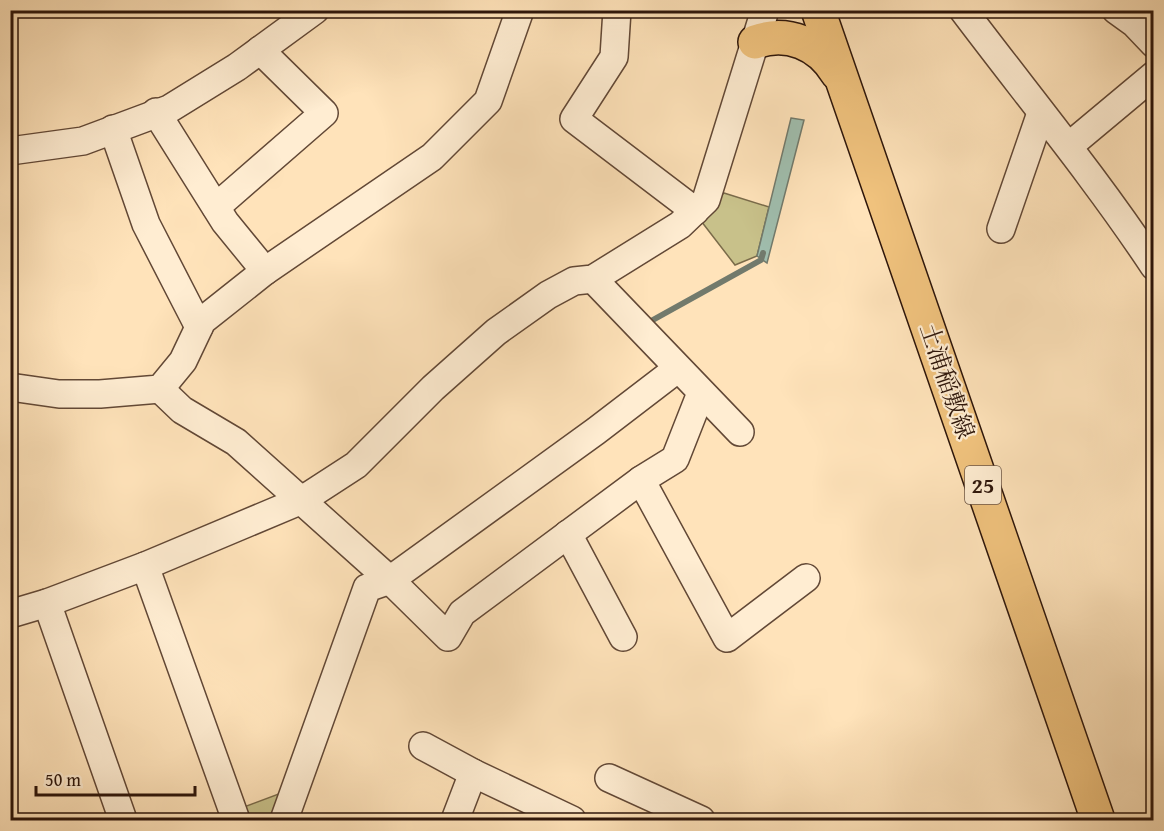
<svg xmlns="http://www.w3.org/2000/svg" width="1164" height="831" viewBox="0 0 1164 831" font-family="'Gentium Book Plus','Noto Serif JP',serif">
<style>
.green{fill:#c8c18a;stroke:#7a6b4a;stroke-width:1.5}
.water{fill:#a0beae;stroke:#727a6c;stroke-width:1.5}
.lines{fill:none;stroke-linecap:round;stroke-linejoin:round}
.stream{stroke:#727a6c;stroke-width:6}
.minor-casing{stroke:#624836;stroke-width:30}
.major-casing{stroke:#2d150a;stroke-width:36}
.minor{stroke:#ffedd2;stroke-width:27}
.major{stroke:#f0c27d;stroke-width:33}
.labels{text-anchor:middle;stroke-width:4.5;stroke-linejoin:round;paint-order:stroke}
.shield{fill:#ffedd2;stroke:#6c5646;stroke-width:1.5}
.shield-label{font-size:22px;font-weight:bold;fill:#2d150a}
.street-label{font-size:24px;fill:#2d150a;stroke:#ffedd2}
</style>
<rect width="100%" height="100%" fill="#ffe3ba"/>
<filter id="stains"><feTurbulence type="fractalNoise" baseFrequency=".00333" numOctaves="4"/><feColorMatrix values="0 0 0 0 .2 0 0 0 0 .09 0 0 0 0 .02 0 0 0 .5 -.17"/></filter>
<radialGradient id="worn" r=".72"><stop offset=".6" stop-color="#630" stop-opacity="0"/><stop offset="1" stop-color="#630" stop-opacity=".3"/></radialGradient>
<g class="green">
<polygon points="724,193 769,207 757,256 735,265 698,217"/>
<polygon points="292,789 281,820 240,820 236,810"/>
</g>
<polygon class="water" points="791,118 804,120 767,263 757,256"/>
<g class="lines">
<polyline class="stream" points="651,321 761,260 763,253"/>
<defs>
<g id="minor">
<polyline points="617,10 614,57 574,119 695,211"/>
<path d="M 963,10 C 1027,95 1095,177 1154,266"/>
<polyline points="1116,10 1134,23 1154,44"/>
<polyline points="113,129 146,224 199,327"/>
<polyline points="1069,146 1154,75"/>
<polyline points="10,151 83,141 169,109 237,67 315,10"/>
<polyline points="216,207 324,113 260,50"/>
<polyline points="1001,229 1041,113"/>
<polyline points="265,271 432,157 488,101 520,10"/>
<polyline points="593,279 740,432"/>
<polyline points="10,387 59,394 100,394 160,389 183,361 202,321 265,271 225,222 156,112"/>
<polyline points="160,389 182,410 236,442 390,580 448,637 462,613 641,480 727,638 806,578"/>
<polyline points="641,480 675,459 701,393"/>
<polyline points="568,534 623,637"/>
<polyline points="145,566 236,820"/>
<polyline points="47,603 123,820"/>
<polyline points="10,614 47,603 145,566 302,500 356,465 433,388 496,332 548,295 574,281 593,279 680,225 706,200 765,10"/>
<polyline points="423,746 473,773"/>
<polyline points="609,778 701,820"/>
<polyline points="284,820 367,588 390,580 596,431 677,369"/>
<polyline points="455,820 473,773 572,820"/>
</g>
<g id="major">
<polyline points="818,10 1098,820"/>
<path d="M 755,42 C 787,30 820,44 837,73"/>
</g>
</defs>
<use href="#minor" class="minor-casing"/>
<use href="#major" class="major-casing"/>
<use href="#minor" class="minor"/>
<use href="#major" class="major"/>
</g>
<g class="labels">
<rect class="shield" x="965" y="466" width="36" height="38" rx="4.5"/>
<g class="shield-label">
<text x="983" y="493">25</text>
</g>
<g class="street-label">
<text transform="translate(947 381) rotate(71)" y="8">土浦稲敷線</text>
</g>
</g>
<rect width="1164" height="831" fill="none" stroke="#ffe3ba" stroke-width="36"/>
<rect x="12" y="12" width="1140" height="807" fill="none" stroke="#2d150a" stroke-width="3"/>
<rect x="18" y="18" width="1128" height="795" fill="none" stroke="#2d150a" stroke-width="1.5"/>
<path d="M36 786v9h159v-9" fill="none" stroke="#2d150a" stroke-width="3"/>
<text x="45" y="786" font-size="18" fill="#2d150a" stroke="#ffedd2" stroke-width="4.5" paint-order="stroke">50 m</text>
<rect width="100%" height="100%" filter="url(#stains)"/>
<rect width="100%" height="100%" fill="url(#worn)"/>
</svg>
